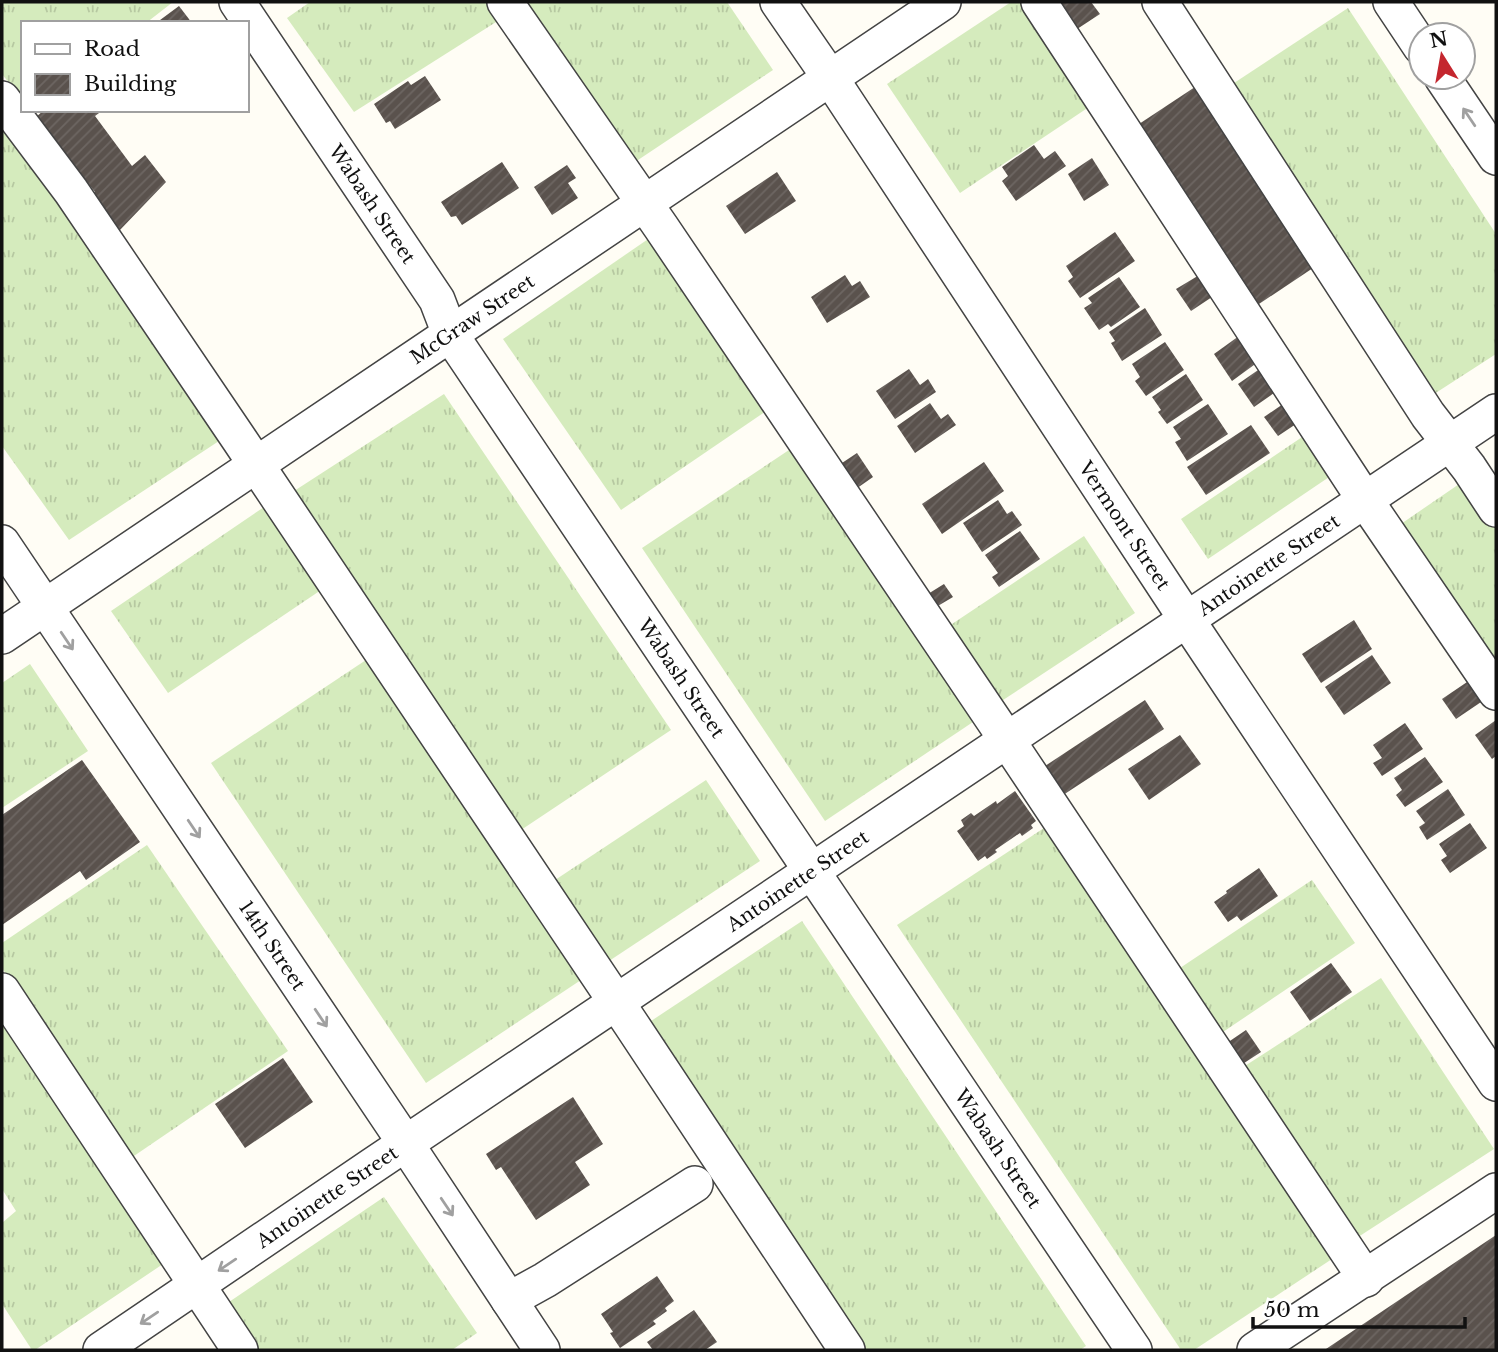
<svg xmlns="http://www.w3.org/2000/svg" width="1498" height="1352" viewBox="0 0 1498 1352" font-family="'Libre Baskerville',serif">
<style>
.grass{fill:url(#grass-tufts)}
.building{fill:url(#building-hatch)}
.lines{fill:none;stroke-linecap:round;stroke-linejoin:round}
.minor-casing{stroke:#444;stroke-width:38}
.minor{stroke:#fff;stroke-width:35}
.oneway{stroke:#a0a0a0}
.labels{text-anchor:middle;stroke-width:7;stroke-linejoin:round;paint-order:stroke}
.street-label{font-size:19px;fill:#111;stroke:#fff}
</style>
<defs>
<pattern id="grass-tufts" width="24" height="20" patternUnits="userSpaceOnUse" patternTransform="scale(1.75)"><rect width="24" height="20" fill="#d5ebbd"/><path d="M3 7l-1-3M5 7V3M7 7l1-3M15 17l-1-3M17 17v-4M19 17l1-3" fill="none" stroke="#b6c8a1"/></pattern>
<pattern id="building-hatch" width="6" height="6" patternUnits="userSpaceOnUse" patternTransform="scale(1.75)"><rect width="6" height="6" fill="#5a524d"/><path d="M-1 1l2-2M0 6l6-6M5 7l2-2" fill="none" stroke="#6d6662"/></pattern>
</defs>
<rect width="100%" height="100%" fill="#fffdf5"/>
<g class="grass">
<polygon points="2,2 173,2 146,23 23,23 23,101 2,74"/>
<polygon points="310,2 494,2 504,17 354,112 287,18"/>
<polygon points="518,2 727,2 773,70 629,166"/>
<polygon points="1011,2 1022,2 1092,105 960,193 887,84"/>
<polygon points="1348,8 1496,234 1496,354 1431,396 1228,87"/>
<polygon points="2,117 222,439 69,540 2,446"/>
<polygon points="654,235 772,407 621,510 503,339"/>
<polygon points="444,394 671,730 515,834 291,493"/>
<polygon points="1311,431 1338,471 1208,559 1181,519"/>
<polygon points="792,448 976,720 825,821 642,548"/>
<polygon points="1465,480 1496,525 1496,669 1398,526"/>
<polygon points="270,503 327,586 168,693 111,611"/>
<polygon points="1084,536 1135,613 997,704 946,628"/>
<polygon points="375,654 590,974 426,1083 211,763"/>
<polygon points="30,664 88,751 2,808 2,683"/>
<polygon points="706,780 760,861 603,965 549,884"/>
<polygon points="1044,828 1332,1259 1194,1350 1181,1350 897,925"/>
<polygon points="147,845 288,1051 131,1158 2,968 2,943"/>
<polygon points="1312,880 1355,943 1220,1034 1177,970"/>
<polygon points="802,921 1086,1346 1080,1350 862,1350 645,1025"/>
<polygon points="1381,978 1494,1149 1352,1241 1237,1071"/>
<polygon points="2,1017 166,1262 35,1350 32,1350 2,1304 2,1223 16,1211 2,1189"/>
<polygon points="384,1197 477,1333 452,1350 253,1350 223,1306"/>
</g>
<g class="building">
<polygon points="1051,2 1091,2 1100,14 1071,33"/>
<polygon points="179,6 192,23 156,23"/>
<polygon points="425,76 441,100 395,129 390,121 386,123 374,104 408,81 411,85"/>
<polygon points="1198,85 1319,264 1253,308 1133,128"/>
<polygon points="44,110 103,110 95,116 132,166 145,155 166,182 119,231 90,195 95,192 35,118"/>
<polygon points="1034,145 1044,159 1055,151 1066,166 1016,201 1002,181 1008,176 1002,167"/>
<polygon points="1092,158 1109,185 1084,201 1068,174"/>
<polygon points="502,162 519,188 462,225 456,216 451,217 441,202"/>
<polygon points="567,165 576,178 568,183 578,198 552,215 534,187"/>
<polygon points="777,172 796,201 745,234 726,206"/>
<polygon points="1115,232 1135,261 1080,298 1068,281 1073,277 1066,266"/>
<polygon points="1201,274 1215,295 1191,311 1176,289"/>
<polygon points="845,275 852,286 860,281 870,297 827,323 811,297"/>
<polygon points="1119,277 1140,307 1111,327 1108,324 1099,330 1084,308 1092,303 1088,298"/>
<polygon points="1145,308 1162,335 1122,361 1111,343 1115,341 1109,332"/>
<polygon points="1239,336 1258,362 1232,381 1214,354"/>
<polygon points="1165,342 1184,370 1146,396 1135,381 1140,377 1132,364"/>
<polygon points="1261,368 1277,391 1254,407 1238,384"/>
<polygon points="909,369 920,385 928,379 936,392 895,419 876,391"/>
<polygon points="1186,374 1203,400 1167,424 1158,412 1161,410 1152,397"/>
<polygon points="1286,402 1299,422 1278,436 1264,417"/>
<polygon points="930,403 941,419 948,414 956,425 915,453 897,426"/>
<polygon points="1208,404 1228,434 1187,461 1175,442 1181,439 1173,427"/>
<polygon points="1251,425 1270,453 1206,495 1187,467"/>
<polygon points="857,453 873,477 853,491 836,467"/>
<polygon points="984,462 1004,491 942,534 922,504"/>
<polygon points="998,500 1007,514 1012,511 1022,525 982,552 963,523"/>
<polygon points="1020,531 1040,559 999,587 992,577 998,573 985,555"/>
<polygon points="944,584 953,597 931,610 923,597"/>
<polygon points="1354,620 1372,649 1321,683 1302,654"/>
<polygon points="1372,655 1391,683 1344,715 1325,687"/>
<polygon points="1473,678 1487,698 1456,719 1442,699"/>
<polygon points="1145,700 1164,729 1057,799 1039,770"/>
<polygon points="1496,720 1496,756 1492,759 1475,735"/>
<polygon points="1405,723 1423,749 1382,776 1373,763 1382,758 1373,745"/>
<polygon points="1180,735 1201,764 1149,800 1128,769"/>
<polygon points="1425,757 1443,782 1405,807 1396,795 1402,790 1394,778"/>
<polygon points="82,760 140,842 86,880 80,871 2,925 2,815"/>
<polygon points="1448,789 1465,815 1427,840 1419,827 1425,823 1416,811"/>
<polygon points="1015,791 1036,821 1031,825 1033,828 1022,836 1020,833 995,850 997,852 987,859 985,856 978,861 957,831 964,826 961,820 971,813 974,816 996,801 997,804"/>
<polygon points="1470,823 1487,848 1450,873 1441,860 1447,856 1439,844"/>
<polygon points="1259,868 1278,896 1241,921 1237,916 1228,922 1214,902 1227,893 1226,891"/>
<polygon points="1331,963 1352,992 1310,1021 1290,992"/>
<polygon points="1246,1030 1261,1052 1238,1067 1224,1045"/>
<polygon points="283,1058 313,1102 245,1148 215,1104"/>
<polygon points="573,1097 603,1144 575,1162 590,1185 536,1220 501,1167 496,1170 486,1154"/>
<polygon points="1496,1235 1496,1350 1327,1350 1326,1349"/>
<polygon points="657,1276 674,1301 665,1308 667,1311 653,1321 656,1324 620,1348 610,1333 613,1332 601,1314"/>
<polygon points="694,1310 717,1342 705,1350 653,1350 647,1342"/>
</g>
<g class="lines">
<defs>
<g id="minor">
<path id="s1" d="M 237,2 L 437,300 L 450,334 L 1134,1350"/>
<polyline points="505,2 661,227 1007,740 1366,1279"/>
<path id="s2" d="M 778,2 L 831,79 L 1187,620 L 1496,1083"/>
<polyline points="1039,2 1365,500 1496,692"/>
<polyline points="1160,2 1428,415 1469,468 1496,509"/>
<polyline points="1391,2 1421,47"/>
<polyline points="1442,77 1496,157"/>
<polyline points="2,99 71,191 239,439 631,1024 847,1350"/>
<path id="s3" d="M 2,543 L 406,1144 L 542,1350"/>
<path id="s4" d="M 2,636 C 314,423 630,215 943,2"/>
<polyline points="2,991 240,1350"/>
<polyline points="509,1300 545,1280 695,1184"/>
<path id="s5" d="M 101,1350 L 372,1166 L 1496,412"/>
<polyline points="1255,1350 1496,1191"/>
</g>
</defs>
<use href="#minor" class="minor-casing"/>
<use href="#minor" class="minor"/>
</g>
<defs><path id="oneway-shaft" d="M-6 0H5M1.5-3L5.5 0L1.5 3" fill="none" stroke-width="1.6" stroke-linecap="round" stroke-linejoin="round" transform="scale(1.75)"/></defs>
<g class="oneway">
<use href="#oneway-shaft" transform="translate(1469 117) rotate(-124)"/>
<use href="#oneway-shaft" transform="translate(67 641) rotate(56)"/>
<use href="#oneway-shaft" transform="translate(194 829) rotate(56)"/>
<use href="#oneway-shaft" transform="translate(321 1018) rotate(56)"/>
<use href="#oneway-shaft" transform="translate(447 1207) rotate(56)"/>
<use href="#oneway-shaft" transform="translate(227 1265) rotate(146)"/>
<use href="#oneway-shaft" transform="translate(149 1318) rotate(146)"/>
</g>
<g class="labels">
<g class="street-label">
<text dy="7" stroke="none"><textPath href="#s1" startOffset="243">Wabash Street</textPath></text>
<text dy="7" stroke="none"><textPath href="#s4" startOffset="567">McGraw Street</textPath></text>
<text dy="7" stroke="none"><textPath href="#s2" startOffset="628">Vermont Street</textPath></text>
<text dy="7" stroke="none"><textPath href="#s5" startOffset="1407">Antoinette Street</textPath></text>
<text dy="7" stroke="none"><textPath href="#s1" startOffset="810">Wabash Street</textPath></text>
<text dy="7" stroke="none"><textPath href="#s5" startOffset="840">Antoinette Street</textPath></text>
<text dy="7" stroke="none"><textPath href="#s3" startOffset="485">14th Street</textPath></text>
<text dy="7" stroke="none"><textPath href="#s1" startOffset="1377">Wabash Street</textPath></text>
<text dy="7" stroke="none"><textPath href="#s5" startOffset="273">Antoinette Street</textPath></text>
</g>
</g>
<rect width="1498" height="1352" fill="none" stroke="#111111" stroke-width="7"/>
<rect x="21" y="21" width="228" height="91" fill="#ffffff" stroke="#a0a0a0" stroke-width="2"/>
<rect x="35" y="44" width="35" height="10" fill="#ffffff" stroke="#a0a0a0" stroke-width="2"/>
<text x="84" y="56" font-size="21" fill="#111111">Road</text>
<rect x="35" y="74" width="35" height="21" fill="url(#building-hatch)" stroke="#a0a0a0" stroke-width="2"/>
<text x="84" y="91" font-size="21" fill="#111111">Building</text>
<g transform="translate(1442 56) rotate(349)"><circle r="33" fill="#ffffff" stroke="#a0a0a0" stroke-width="2"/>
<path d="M0-5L12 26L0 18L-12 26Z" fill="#c4262e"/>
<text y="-10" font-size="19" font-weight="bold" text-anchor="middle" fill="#111111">N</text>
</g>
<path d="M1253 1317v10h212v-10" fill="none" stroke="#111111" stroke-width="3.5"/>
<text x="1264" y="1317" font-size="21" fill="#111111" stroke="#ffffff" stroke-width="5" paint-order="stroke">50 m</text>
</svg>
